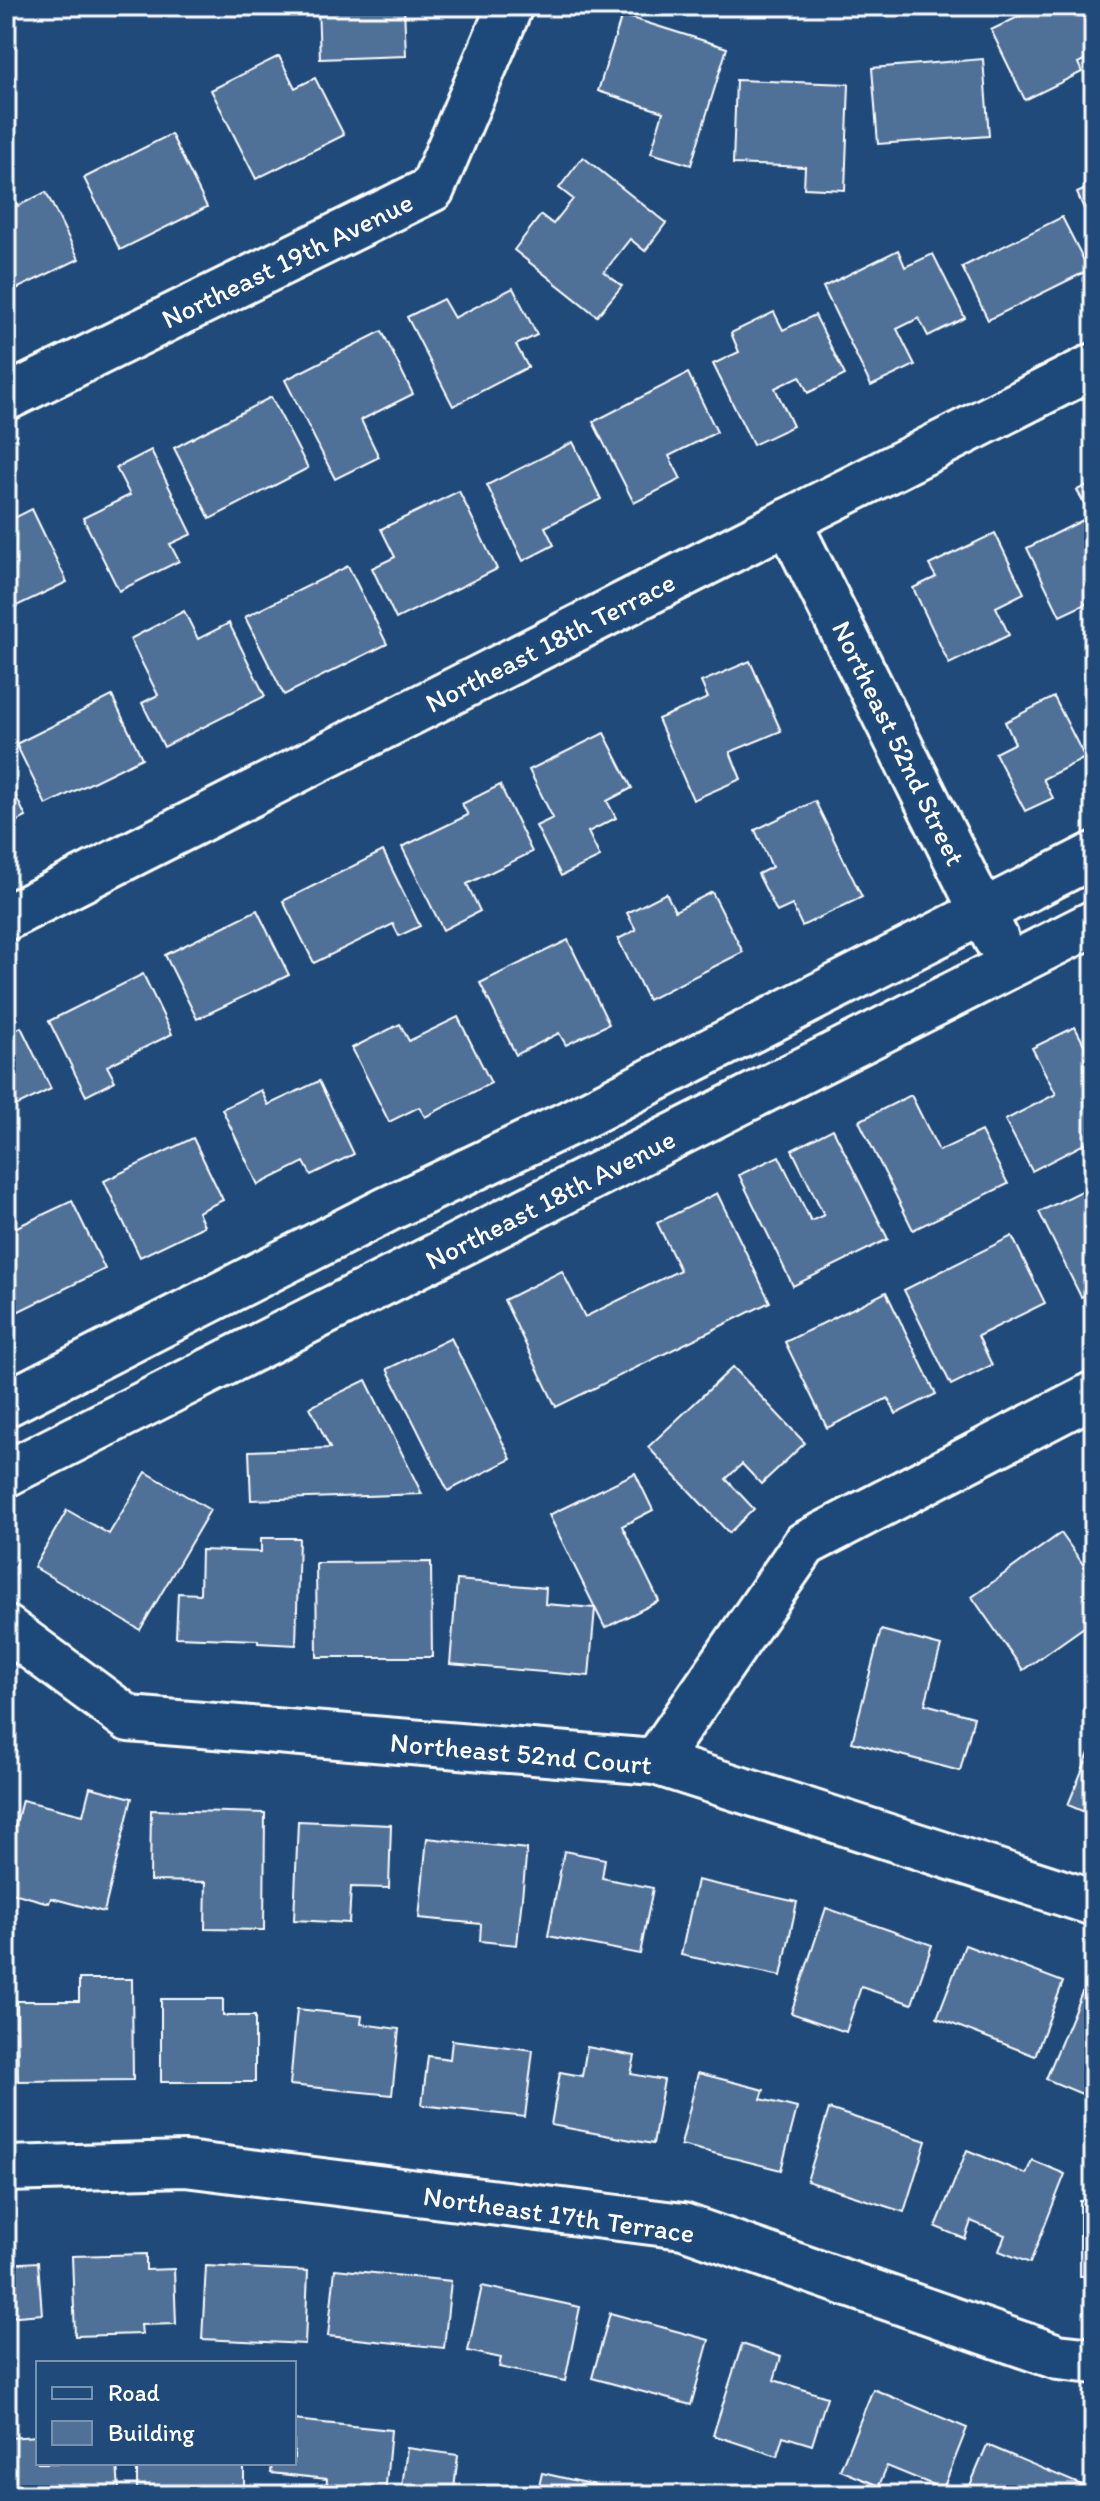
<svg xmlns="http://www.w3.org/2000/svg" width="1100" height="2501" viewBox="0 0 1100 2501" font-family="Itim,sans-serif">
<style>
.building{fill:#507197;stroke:#fff;stroke-width:2}
.lines{fill:none;stroke-linecap:round;stroke-linejoin:round}
.minor-casing{stroke:#fff;stroke-width:50}
.minor{stroke:#1f4a7a;stroke-width:44}
.labels{text-anchor:middle;stroke-width:8;stroke-linejoin:round;paint-order:stroke}
.street-label{font-size:28px;fill:#fff;stroke:#1f4a7a}
</style>
<rect width="100%" height="100%" fill="#1f4a7a"/>
<filter id="ink" filterUnits="userSpaceOnUse"><feTurbulence type="fractalNoise" baseFrequency=".0125" numOctaves="2"/><feDisplacementMap in="SourceGraphic" scale="16" xChannelSelector="R" yChannelSelector="G"/><feConvolveMatrix kernelMatrix="1 2 1 2 8 2 1 2 1" color-interpolation-filters="sRGB"/></filter>
<g filter="url(#ink)">
<g class="building">
<polygon points="6,6 18,6 6,32"/>
<polygon points="318,6 404,6 406,56 320,59"/>
<polygon points="1041,6 1094,6 1094,55 1078,63 1082,72 1025,100 991,30"/>
<polygon points="622,15 727,48 691,165 651,153 663,112 598,91"/>
<polygon points="279,56 295,88 315,78 344,135 256,179 211,90"/>
<polygon points="983,59 989,136 878,144 872,68"/>
<polygon points="736,80 849,84 845,190 804,188 805,167 733,164"/>
<polygon points="171,134 207,207 120,250 84,178"/>
<polygon points="583,157 666,223 645,251 630,239 604,272 622,286 597,316 514,250 541,215 553,224 573,199 559,188"/>
<polygon points="1094,185 1094,231 1077,193"/>
<polygon points="7,186 18,206 46,192 79,259 6,294"/>
<polygon points="1062,217 1089,270 988,320 962,267"/>
<polygon points="898,250 905,267 933,254 965,318 928,336 919,318 897,329 915,365 871,386 823,287"/>
<polygon points="513,288 537,335 516,345 528,367 453,406 407,317 443,299 454,318"/>
<polygon points="774,312 783,330 815,315 845,375 808,393 800,376 775,388 793,426 753,445 713,364 739,352 731,333"/>
<polygon points="382,331 413,394 361,420 379,457 335,479 285,380"/>
<polygon points="688,373 717,432 669,456 681,479 634,503 593,422"/>
<polygon points="271,397 308,468 210,519 174,448"/>
<polygon points="573,442 601,499 545,527 554,545 523,561 487,485"/>
<polygon points="151,450 192,534 170,544 179,561 119,591 83,518 130,495 116,468"/>
<polygon points="1094,482 1094,600 1060,616 1027,548 1091,516 1077,490"/>
<polygon points="459,491 497,569 396,619 372,568 395,557 381,529"/>
<polygon points="32,509 67,582 6,611 6,522"/>
<polygon points="995,533 1024,593 996,607 1009,635 949,664 913,588 936,577 929,565"/>
<polygon points="348,566 387,644 284,695 245,617"/>
<polygon points="184,611 198,639 229,623 265,696 164,747 142,703 158,695 130,639"/>
<polygon points="750,661 781,731 730,752 741,779 693,800 658,719 708,698 701,682"/>
<polygon points="112,696 142,758 46,805 16,744"/>
<polygon points="1054,697 1085,758 1043,779 1053,798 1025,811 995,753 1015,743 1005,722"/>
<polygon points="604,733 632,788 607,801 616,818 588,832 600,857 561,876 536,826 553,818 529,770"/>
<polygon points="6,776 26,817 6,827"/>
<polygon points="500,785 532,852 467,884 480,911 443,930 402,847 468,815 462,804"/>
<polygon points="815,801 862,897 802,926 792,905 777,912 758,874 772,867 755,830"/>
<polygon points="383,851 420,926 399,936 393,924 314,963 283,901"/>
<polygon points="712,892 743,952 648,1000 618,939 636,930 627,913 666,893 675,911"/>
<polygon points="257,910 289,975 197,1019 165,955"/>
<polygon points="568,940 609,1024 566,1045 559,1033 516,1055 480,983"/>
<polygon points="143,974 172,1034 107,1066 115,1081 86,1096 49,1021"/>
<polygon points="458,1017 491,1083 425,1117 419,1107 389,1122 352,1048 400,1024 409,1041"/>
<polygon points="21,1027 51,1089 6,1111 6,1035"/>
<polygon points="1075,1027 1094,1064 1094,1139 1032,1171 1005,1120 1056,1094 1032,1048"/>
<polygon points="319,1081 354,1154 311,1175 304,1162 258,1185 222,1109 261,1090 268,1105"/>
<polygon points="911,1095 939,1151 981,1131 1008,1184 913,1230 859,1121"/>
<polygon points="833,1129 888,1239 793,1286 739,1175 779,1156 811,1221 824,1215 792,1150"/>
<polygon points="193,1138 223,1200 198,1212 204,1226 140,1257 104,1181"/>
<polygon points="1094,1185 1094,1291 1081,1297 1039,1212"/>
<polygon points="717,1193 770,1302 556,1407 504,1300 562,1271 585,1317 680,1270 657,1223"/>
<polygon points="72,1201 105,1269 7,1317 6,1232"/>
<polygon points="1012,1236 1045,1303 978,1336 992,1365 951,1385 904,1290"/>
<polygon points="886,1292 936,1394 896,1414 888,1398 827,1428 785,1342"/>
<polygon points="451,1338 511,1459 448,1491 387,1369"/>
<polygon points="733,1367 805,1443 761,1484 742,1464 726,1479 754,1509 729,1533 648,1447"/>
<polygon points="366,1380 422,1494 251,1500 249,1451 330,1448 310,1407"/>
<polygon points="146,1472 210,1510 140,1630 34,1567 67,1510 109,1534"/>
<polygon points="635,1473 653,1510 622,1526 659,1601 605,1628 549,1515"/>
<polygon points="1061,1533 1094,1580 1094,1620 1023,1670 972,1597"/>
<polygon points="261,1538 299,1538 296,1645 258,1643 258,1640 176,1637 178,1593 200,1594 201,1550 261,1552"/>
<polygon points="431,1562 432,1657 317,1657 316,1563"/>
<polygon points="457,1580 546,1588 545,1604 595,1608 589,1676 450,1664"/>
<polygon points="881,1630 941,1646 925,1704 974,1717 960,1771 852,1742"/>
<polygon points="1094,1741 1094,1816 1068,1805"/>
<polygon points="90,1787 132,1798 104,1912 51,1898 49,1903 6,1891 6,1862 22,1800 83,1815"/>
<polygon points="151,1810 265,1813 264,1930 205,1929 206,1882 150,1881"/>
<polygon points="298,1821 391,1825 389,1888 351,1887 349,1923 294,1920"/>
<polygon points="427,1838 527,1849 517,1945 480,1941 481,1924 419,1918"/>
<polygon points="564,1851 605,1859 602,1878 653,1888 640,1954 548,1936"/>
<polygon points="697,1880 797,1902 781,1976 681,1955"/>
<polygon points="826,1908 932,1945 912,2004 861,1987 846,2032 791,2013"/>
<polygon points="965,1945 1063,1982 1035,2056 937,2018"/>
<polygon points="79,1979 132,1979 133,2080 18,2081 17,2001 79,2001"/>
<polygon points="1082,1992 1094,1997 1094,2099 1046,2079"/>
<polygon points="161,1999 223,1999 223,2016 255,2016 255,2082 161,2082"/>
<polygon points="297,2009 362,2016 361,2024 399,2029 392,2095 290,2085"/>
<polygon points="452,2040 533,2050 525,2117 422,2105 428,2056 450,2059"/>
<polygon points="587,2047 635,2056 631,2074 664,2080 653,2144 551,2125 560,2072 582,2076"/>
<polygon points="698,2073 764,2090 761,2099 797,2108 781,2170 681,2145"/>
<polygon points="829,2109 926,2141 904,2212 807,2181"/>
<polygon points="967,2150 1026,2174 1032,2160 1065,2174 1030,2263 999,2251 1005,2235 971,2221 965,2239 936,2227"/>
<rect x="1080" y="2201" width="14" height="75"/>
<polygon points="146,2254 146,2270 174,2269 176,2324 141,2325 142,2334 75,2336 72,2256"/>
<polygon points="38,2262 42,2314 6,2317 6,2264"/>
<polygon points="206,2266 308,2271 305,2344 202,2339"/>
<polygon points="335,2269 451,2281 444,2348 328,2336"/>
<polygon points="482,2286 580,2307 565,2381 499,2367 501,2358 468,2351"/>
<polygon points="610,2313 709,2340 691,2405 592,2378"/>
<polygon points="742,2344 781,2357 774,2380 827,2397 812,2445 783,2436 777,2456 713,2435"/>
<polygon points="873,2389 967,2428 943,2489 887,2466 879,2486 840,2470"/>
<polygon points="294,2420 391,2430 385,2495 326,2495 327,2479 271,2473 272,2463 294,2463"/>
<polygon points="38,2436 38,2463 117,2463 119,2491 6,2495 6,2438"/>
<polygon points="987,2445 1091,2489 1089,2495 966,2495"/>
<polygon points="407,2448 458,2455 454,2489 501,2495 401,2495"/>
<rect x="137" y="2463" width="107" height="32"/>
<polygon points="542,2473 626,2492 625,2495 537,2495"/>
</g>
<g class="lines">
<defs>
<g id="minor">
<polyline points="6,398 432,189 510,6"/>
<polyline points="788,521 996,939"/>
<polyline points="6,918 1094,366"/>
<polyline points="6,1404 388,1209 569,1123 1094,855"/>
<polyline points="6,1474 1094,923"/>
<polyline points="6,1628 129,1719 655,1762 1094,1903"/>
<polyline points="655,1762 805,1544 1094,1394"/>
<polyline points="6,2169 185,2164 683,2226 1058,2357 1094,2361"/>
</g>
</defs>
<use href="#minor" class="minor-casing"/>
<use href="#minor" class="minor"/>
</g>
</g>
<g class="labels">
<g class="street-label">
<text transform="translate(287 260) rotate(-26)" y="10">Northeast 19th Avenue</text>
<text transform="translate(550 642) rotate(-27)" y="10">Northeast 18th Terrace</text>
<text transform="translate(899 743) rotate(64)" y="10">Northeast 52nd Street</text>
<text transform="translate(550 1199) rotate(-27)" y="10">Northeast 18th Avenue</text>
<text transform="translate(521 1753) rotate(5)" y="10">Northeast 52nd Court</text>
<text transform="translate(559 2214) rotate(8)" y="10">Northeast 17th Terrace</text>
</g>
</g>
<rect width="1100" height="2501" fill="none" stroke="#1f4a7a" stroke-width="32"/>
<rect x="16" y="16" width="1068" height="2469" fill="none" stroke="#fff" stroke-width="3" filter="url(#ink)"/>
<rect x="36" y="2361" width="260" height="104" fill="#1f4a7a" stroke="#7992af" stroke-width="2"/>
<rect x="52" y="2387" width="40" height="12" fill="#1f4a7a" stroke="#7992af" stroke-width="2"/>
<text x="108" y="2401" font-size="24" fill="#ffffff">Road</text>
<rect x="52" y="2421" width="40" height="24" fill="#507197" stroke="#7992af" stroke-width="2"/>
<text x="108" y="2441" font-size="24" fill="#ffffff">Building</text>
</svg>
